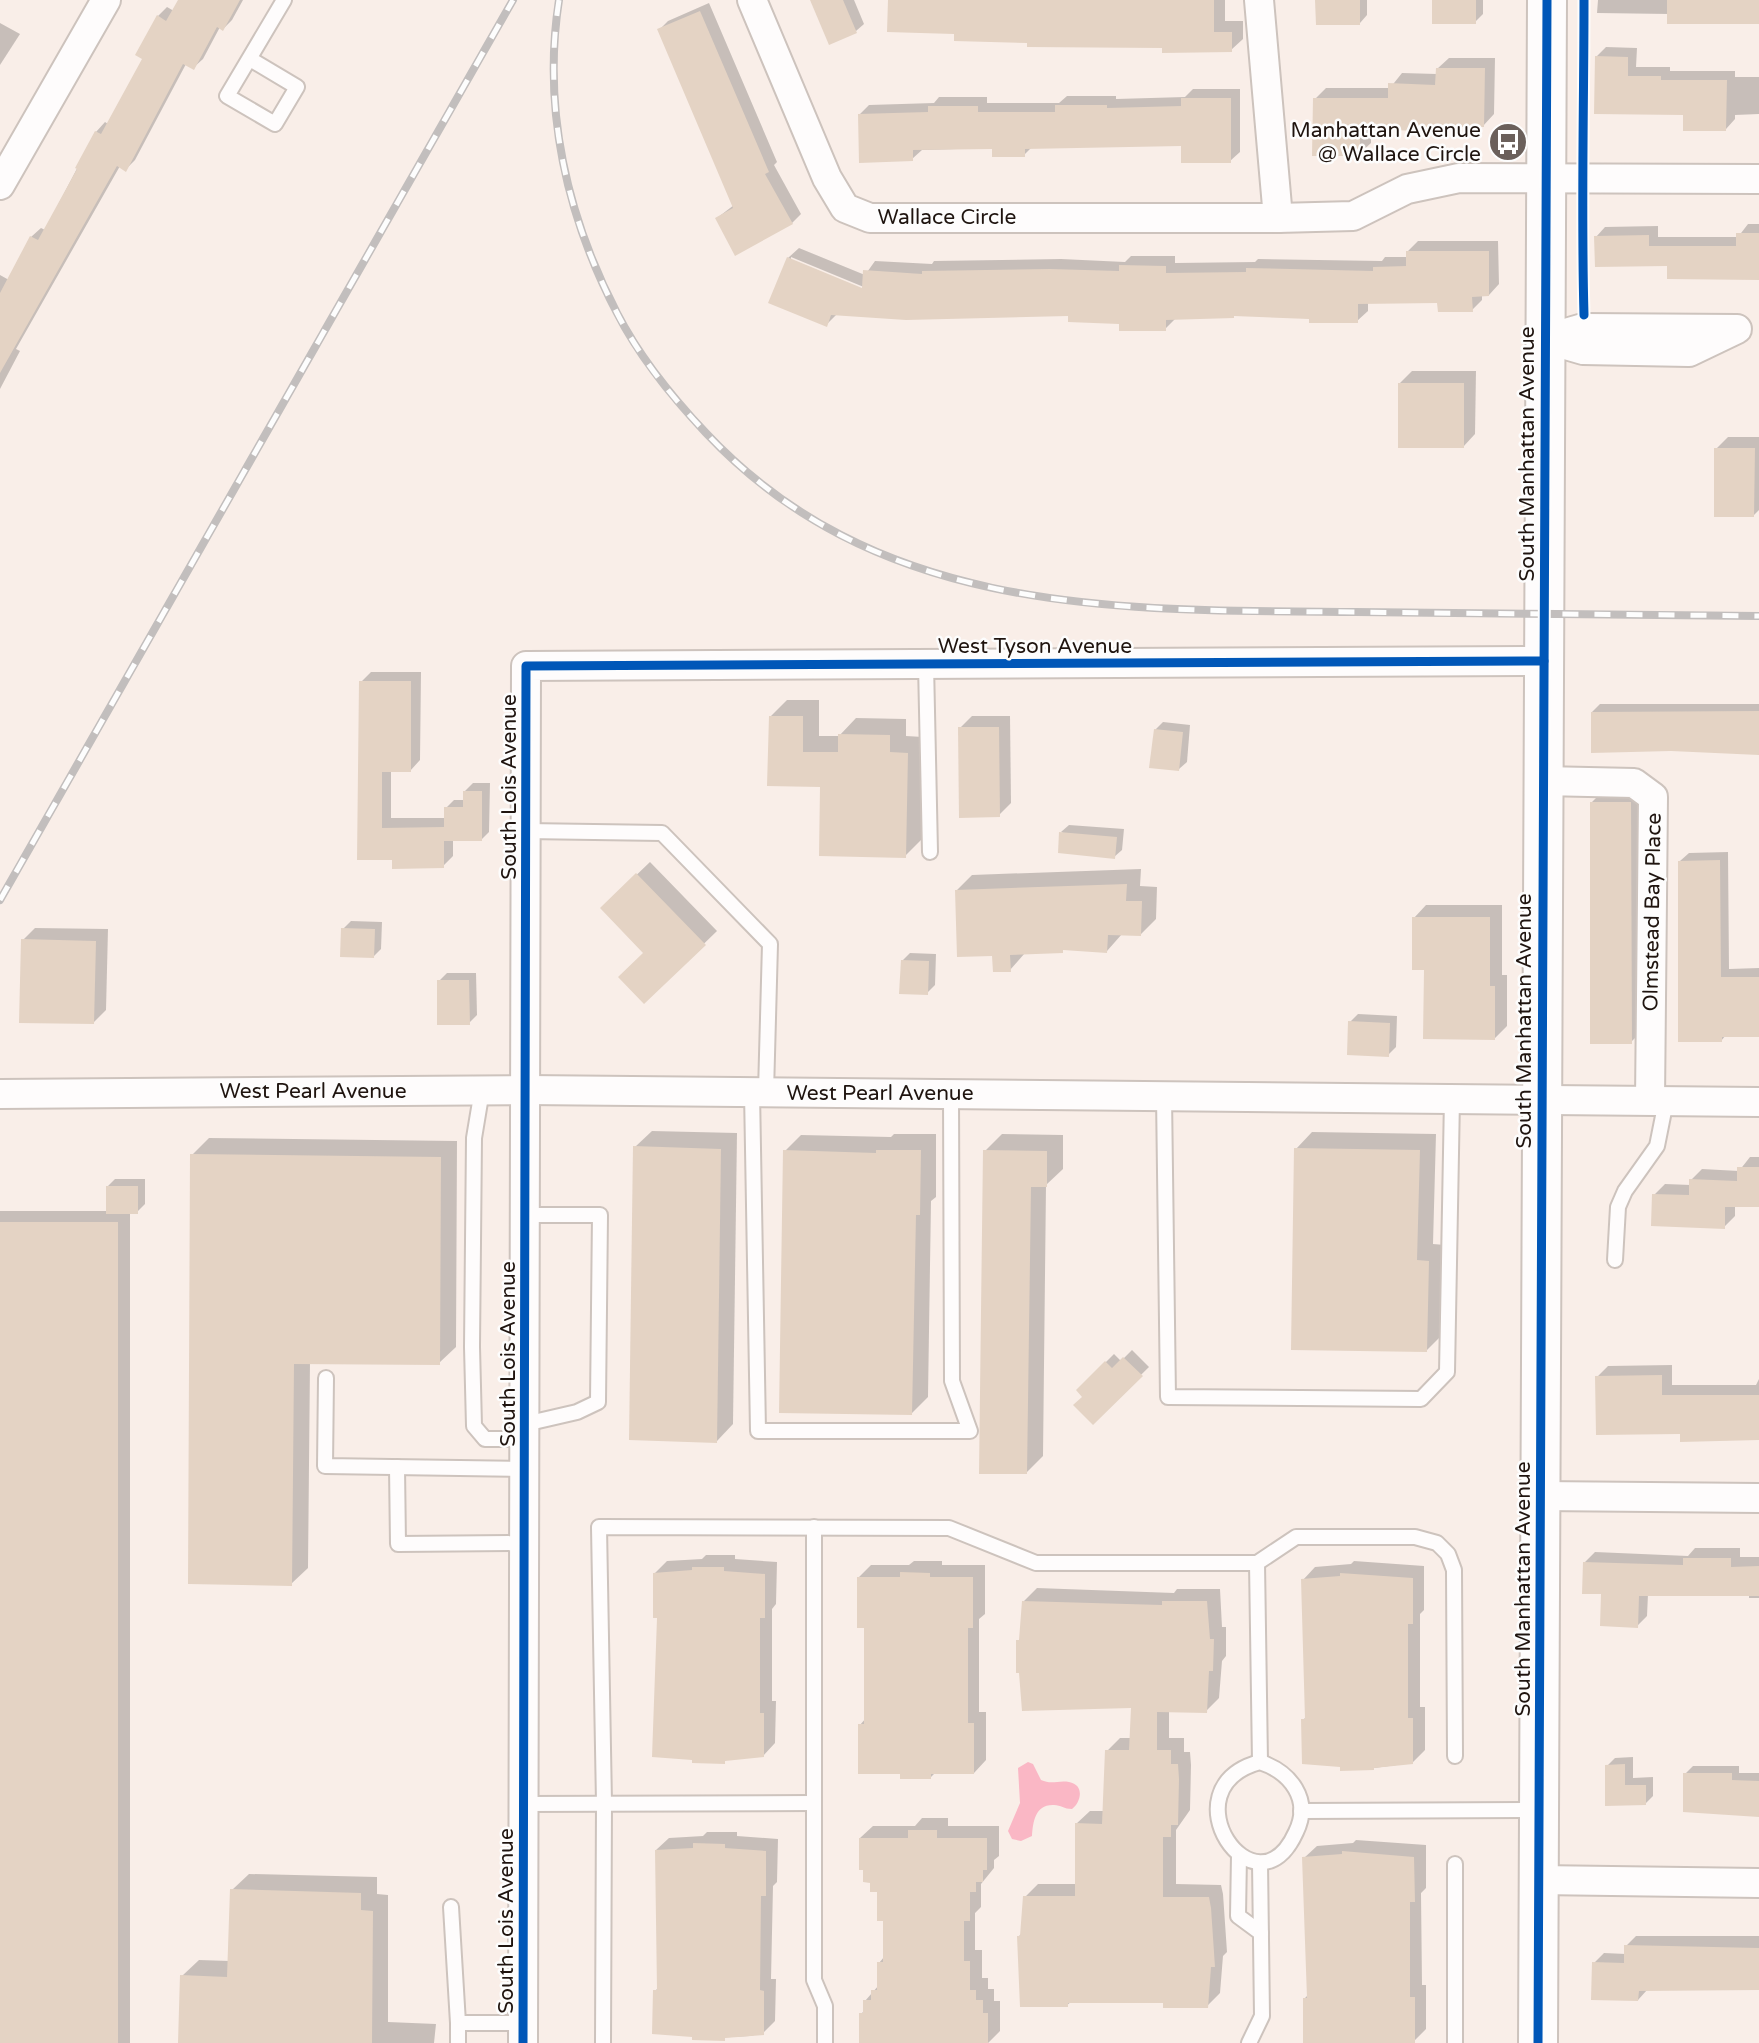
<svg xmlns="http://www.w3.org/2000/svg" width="1759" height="2043" viewBox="0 0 1759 2043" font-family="'Varela Round',sans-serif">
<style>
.water{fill:#fab7c5}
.shadow{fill:#0003;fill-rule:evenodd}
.building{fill:#e4d3c4}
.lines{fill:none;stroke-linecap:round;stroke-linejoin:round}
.lane-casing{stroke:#cdc3bd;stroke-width:18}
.street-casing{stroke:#cdc3bd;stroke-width:32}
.secondary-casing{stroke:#cdc3bd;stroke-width:42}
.lane{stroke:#fefcfc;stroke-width:14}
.street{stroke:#fefcfc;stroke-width:28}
.secondary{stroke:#fefcfc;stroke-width:38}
.rail-casing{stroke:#c2bebd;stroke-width:8}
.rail{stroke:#fdfdfd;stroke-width:5;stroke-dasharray:16;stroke-linecap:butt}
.cycleway-casing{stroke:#fdfdfd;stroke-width:13}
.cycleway{stroke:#0057b8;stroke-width:9}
.labels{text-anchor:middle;stroke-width:5;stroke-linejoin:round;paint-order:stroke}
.poi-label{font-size:21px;fill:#1f140f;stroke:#fdfdfd;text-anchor:end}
.street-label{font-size:21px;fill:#1f140f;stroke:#fdfdfd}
</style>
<rect width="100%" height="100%" fill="#f9eee8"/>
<path class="water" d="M 1028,1762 L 1033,1764 L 1041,1780 C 1052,1785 1058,1780 1069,1782 C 1085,1785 1081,1802 1072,1809 C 1064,1809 1061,1805 1054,1805 C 1035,1804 1033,1822 1032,1836 L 1021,1841 L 1012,1839 L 1008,1831 L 1020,1803 L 1018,1768 Z"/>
<g class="shadow">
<polygon points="180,0 243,0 232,20 223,29 220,27 203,59 193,68 186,64 135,160 126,169 120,166 16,349 20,351 0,389 0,275 9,280 31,237 41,228 45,230 96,132 105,122 108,124 145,59 158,16 167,7 174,11"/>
<polygon points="812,0 854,0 864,24 856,31"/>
<polygon points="890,0 1225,0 1225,21 1243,21 1243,39 1231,50 1028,41 956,33"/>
<polygon points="1317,0 1367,0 1367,15 1360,23"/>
<polygon points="1434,0 1483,0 1483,14 1475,22"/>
<polygon points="1598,0 1759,0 1759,22 1669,14 1597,13"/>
<polygon points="709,3 777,162 774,165 801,214 792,223 717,218 734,205 659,30 668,21"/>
<polygon points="0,23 20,34 0,65"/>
<polygon points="1606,47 1637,48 1636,67 1670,67 1670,71 1735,71 1735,77 1759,77 1759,114 1735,115 1735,119 1726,129 1685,113 1596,57"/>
<polygon points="1449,58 1495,58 1494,114 1483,126 1424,126 1420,130 1371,128 1371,143 1359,154 1315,99 1326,88 1390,88 1402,73 1437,74 1437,69"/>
<polygon points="1193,89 1240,89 1240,152 1230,161 1183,144 1032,147 1024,155 993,148 922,150 912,159 859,115 869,105 934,103 939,97 987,97 987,103 1059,103 1067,96 1116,96 1116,99 1185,97"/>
<polygon points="1748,224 1759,224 1759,279 1669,264 1596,237 1605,227 1658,226 1658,237 1738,237"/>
<path d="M 1418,241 L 1498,241 L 1499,284 L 1489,295 L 1482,295 L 1482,300 L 1472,310 L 1439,301 L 1368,302 L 1368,311 L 1357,321 L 1236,314 L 1175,319 L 1165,329 L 1070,314 L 837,314 L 826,325 L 788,258 L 799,248 L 865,275 L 875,261 L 932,264 L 934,261 L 1061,259 L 1125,262 L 1131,256 L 1175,256 L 1175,263 L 1255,262 L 1258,259 L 1382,261 L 1385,257 L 1408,257 L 1408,251 ZM 791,257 L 871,290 L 869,293 L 791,261 Z"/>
<polygon points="1412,371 1476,371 1475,434 1463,447 1400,383"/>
<polygon points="1728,437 1759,437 1759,510 1754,515 1716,449"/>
<polygon points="371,672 421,672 420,760 410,771 391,771 391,818 446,818 446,808 454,800 465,800 465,791 473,783 490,783 489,832 481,840 453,839 453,856 443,866 393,859 359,859 361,682"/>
<polygon points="787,700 819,700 819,736 839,736 856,718 906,719 906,736 923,737 922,839 905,856 822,785 770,717"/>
<polygon points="1600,704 1759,704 1759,753 1592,712"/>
<polygon points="972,716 1010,716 1011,803 999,815 960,728"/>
<polygon points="1163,722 1190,725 1187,762 1179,769 1155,730"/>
<polygon points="1599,795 1639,795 1639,1034 1631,1042 1591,803"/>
<polygon points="1069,825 1124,829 1122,850 1114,857 1061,832"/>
<polygon points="1728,852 1729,969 1759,968 1759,1035 1726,1035 1721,1041 1680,861 1689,853"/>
<polygon points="650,862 717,931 644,1002 645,952 602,908"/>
<polygon points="1141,869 1140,886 1157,887 1156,919 1141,934 1122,934 1107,951 1065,949 1025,953 1010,970 994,954 957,890 972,875"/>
<polygon points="1426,905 1502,905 1502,975 1507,975 1507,1026 1495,1038 1425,969 1414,918"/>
<polygon points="351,921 382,922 381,949 373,957 343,929"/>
<polygon points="35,928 108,929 106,1010 94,1022 23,940"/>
<polygon points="910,953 936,954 935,985 927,993 902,961"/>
<polygon points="447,973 476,973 477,1015 469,1023 439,981"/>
<polygon points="1358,1014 1397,1016 1396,1047 1388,1055 1350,1022"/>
<polygon points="652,1131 737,1133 733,1424 717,1441 635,1147"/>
<polygon points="1312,1132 1436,1134 1433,1244 1445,1245 1443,1334 1426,1351 1296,1149"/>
<polygon points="894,1134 936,1134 936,1197 931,1201 928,1397 912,1413 785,1151 801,1135 891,1137"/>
<polygon points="1002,1134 1063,1135 1063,1169 1046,1185 1043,1456 1027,1472 985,1151"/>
<polygon points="209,1138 457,1141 456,1347 439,1363 310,1362 308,1568 291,1584 192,1155"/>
<polygon points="1750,1157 1759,1157 1759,1206 1735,1205 1735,1216 1724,1227 1654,1195 1665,1184 1691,1185 1691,1180 1702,1169 1739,1171"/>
<polygon points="115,1179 145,1179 145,1204 137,1212 130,1212 130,2043 0,2043 0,1211 107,1211 107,1187"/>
<polygon points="1132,1350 1149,1367 1093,1422 1084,1396 1078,1390 1114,1354 1121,1361"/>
<polygon points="1672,1365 1672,1385 1756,1385 1759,1379 1759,1439 1682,1432 1597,1377 1608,1366"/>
<polygon points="1695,1548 1740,1548 1740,1557 1759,1557 1759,1598 1749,1598 1749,1595 1648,1594 1647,1616 1637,1626 1603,1593 1585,1562 1595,1552 1688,1556"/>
<polygon points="706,1555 735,1555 735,1559 777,1562 776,1604 772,1609 772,1701 776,1701 775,1743 763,1756 727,1759 724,1762 659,1616 655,1573 667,1561 702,1559"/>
<polygon points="914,1561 942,1561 942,1565 985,1565 985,1614 979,1619 979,1712 986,1712 986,1760 974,1773 935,1773 931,1777 902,1772 860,1725 866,1718 866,1626 859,1577 871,1565 909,1565"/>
<polygon points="1354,1561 1424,1566 1424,1610 1420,1614 1420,1707 1425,1707 1425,1750 1412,1763 1374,1768 1303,1720 1307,1716 1303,1580 1315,1567 1351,1564"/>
<polygon points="1037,1588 1174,1593 1177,1589 1220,1589 1222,1627 1226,1627 1226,1656 1222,1661 1219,1698 1206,1711 1169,1710 1169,1738 1184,1738 1184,1752 1190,1752 1191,1765 1190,1810 1176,1830 1176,1884 1221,1885 1223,1894 1227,1952 1223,1956 1220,1993 1207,2006 1165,2002 1071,2002 1067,2005 1019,1936 1022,1933 1025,1897 1038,1884 1076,1884 1076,1824 1090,1811 1104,1811 1107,1751 1120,1738 1131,1738 1132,1706 1018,1641 1021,1638 1024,1601"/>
<polygon points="1633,1757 1633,1778 1653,1777 1653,1796 1645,1804 1607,1804 1607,1766 1615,1758"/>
<polygon points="1693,1766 1739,1766 1739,1773 1759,1773 1759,1815 1685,1774"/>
<polygon points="922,1818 948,1818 948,1826 999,1826 999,1856 994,1860 994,1868 981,1884 981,1907 975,1913 975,1950 982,1950 982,1978 988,1978 988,1989 994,1989 994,2001 1000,2001 1000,2031 988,2043 861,2014 865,2010 865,2001 879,1985 879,1963 884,1957 884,1919 879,1890 871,1881 860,1838 873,1826 915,1826"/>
<polygon points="707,1832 737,1832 737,1836 778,1839 777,1882 773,1886 771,1979 776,1979 775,2021 763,2033 750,2036 694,2039 655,1991 659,1987 656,1850 669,1838 703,1836"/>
<polygon points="1356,1840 1426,1845 1426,1888 1421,1893 1422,1985 1426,1985 1426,2029 1414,2041 1331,2043 1305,1998 1309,1994 1304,1858 1317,1846 1353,1843"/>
<polygon points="249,1874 377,1877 377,1894 388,1895 388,2022 436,2024 434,2043 181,2043 182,1976 199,1960 230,1961 232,1890"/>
<polygon points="1636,1936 1759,1936 1759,1989 1647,1990 1638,2000 1594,1963 1604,1953 1626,1954 1626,1946"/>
</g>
<g class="building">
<polygon points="178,0 240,0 223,31 217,27 194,70 183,64 126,172 117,166 0,373 0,293 30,236 38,240 77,169 75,168 95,131 101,134 142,59 135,55 157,15 166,21"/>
<polygon points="810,0 843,0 857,33 829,45"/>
<polygon points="888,0 1214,0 1214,32 1232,32 1232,52 1162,53 1162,48 1027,47 1027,43 954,41 954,34 887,32"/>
<polygon points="1315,0 1360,0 1360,25 1316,25"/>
<rect x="1432" y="0" width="44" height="24"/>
<rect x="1667" y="0" width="92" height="24"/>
<polygon points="700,11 769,172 765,174 793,224 735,256 715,218 733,208 657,29"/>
<polygon points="1595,56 1628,57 1628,76 1661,76 1661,80 1727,80 1726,131 1683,131 1683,115 1594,114"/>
<polygon points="1436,68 1485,68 1484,127 1421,127 1421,131 1360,129 1360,156 1312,156 1313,98 1388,98 1388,83 1435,85"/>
<polygon points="1181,98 1231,98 1231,163 1181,163 1181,146 1025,149 1025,157 992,157 992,149 913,150 913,161 859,163 858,114 928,112 928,106 978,106 978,112 1055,112 1055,105 1107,105 1107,108 1181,106"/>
<polygon points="1736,233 1759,233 1759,280 1667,279 1667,266 1595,267 1594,236 1649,235 1649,246 1736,246"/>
<polygon points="1406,251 1489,251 1489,296 1472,297 1473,312 1438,312 1437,303 1358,304 1358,323 1309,323 1309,319 1234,316 1234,318 1166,320 1166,331 1119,331 1119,324 1068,322 1068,316 906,320 831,315 827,327 768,303 787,257 862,288 863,270 922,274 922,271 1050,269 1119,271 1119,265 1166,266 1166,273 1246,272 1246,268 1373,271 1373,267 1406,266"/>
<rect x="1398" y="383" width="66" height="65"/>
<polygon points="1714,448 1755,448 1754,517 1714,517"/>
<polygon points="359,681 411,681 411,772 382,772 382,828 444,827 444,868 392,869 392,860 357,860"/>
<polygon points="1759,711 1759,755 1671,751 1591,753 1591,712"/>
<polygon points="769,716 803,716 803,752 838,752 838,734 890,735 890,752 908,753 906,858 819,856 820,787 767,786"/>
<polygon points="958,727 999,727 1000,817 959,818"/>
<polygon points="1154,729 1183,732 1179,771 1149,768"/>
<polygon points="463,791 482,791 482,841 444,841 444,807 463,807"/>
<polygon points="1590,802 1631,802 1632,1044 1590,1044"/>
<polygon points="1059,832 1117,837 1115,859 1058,853"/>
<polygon points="1720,860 1721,977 1759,977 1759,1037 1722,1037 1722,1042 1678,1042 1678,861"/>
<polygon points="636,873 706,945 644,1004 618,977 643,953 600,908"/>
<polygon points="1127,884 1126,901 1142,901 1141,936 1108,935 1107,953 1063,950 1063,953 1010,955 1011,972 993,972 992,956 957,957 955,890"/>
<polygon points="1412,917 1490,917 1490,986 1495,986 1495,1040 1423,1039 1424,970 1412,970"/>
<polygon points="341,928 375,929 374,958 340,957"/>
<polygon points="21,939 96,941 94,1024 19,1023"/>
<polygon points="901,960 929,961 928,995 899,994"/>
<polygon points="437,980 469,980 470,1025 437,1025"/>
<polygon points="1348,1021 1390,1023 1389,1057 1347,1055"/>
<polygon points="633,1146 721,1149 717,1443 629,1440"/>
<polygon points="1294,1148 1420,1150 1417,1260 1429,1261 1427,1352 1291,1350"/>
<polygon points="783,1150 876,1153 876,1150 921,1150 920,1215 916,1215 912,1415 779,1413"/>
<polygon points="983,1150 1047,1151 1047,1187 1031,1187 1027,1474 979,1474"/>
<polygon points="190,1154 441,1157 440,1365 294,1364 292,1586 188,1584"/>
<polygon points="1737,1167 1759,1167 1759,1207 1725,1207 1725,1229 1651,1226 1652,1194 1689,1195 1689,1179 1737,1181"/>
<rect x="106" y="1186" width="32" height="28"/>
<rect x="0" y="1222" width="118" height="821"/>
<polygon points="1123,1357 1143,1376 1093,1425 1073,1405 1082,1397 1076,1390 1105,1361 1112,1368"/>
<polygon points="1662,1375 1662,1395 1759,1395 1759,1440 1680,1442 1680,1434 1596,1435 1595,1376"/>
<polygon points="1683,1558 1731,1558 1731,1567 1759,1566 1759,1596 1639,1596 1638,1628 1600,1626 1601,1594 1582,1594 1583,1562 1683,1565"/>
<polygon points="692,1567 724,1567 724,1571 765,1574 765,1618 760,1618 760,1713 764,1713 764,1757 725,1761 725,1764 692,1763 692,1760 652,1757 657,1618 653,1618 653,1573 692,1570"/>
<polygon points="900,1572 930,1573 930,1577 973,1577 973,1628 968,1628 968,1723 974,1723 974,1774 931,1774 931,1779 900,1779 900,1774 858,1774 858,1724 864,1724 864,1628 857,1628 857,1577 900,1577"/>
<polygon points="1340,1573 1413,1578 1413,1624 1408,1624 1408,1718 1413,1718 1413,1764 1374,1768 1374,1770 1340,1771 1340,1767 1302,1764 1301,1719 1305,1719 1301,1579 1340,1576"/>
<polygon points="1022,1601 1162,1605 1162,1601 1207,1601 1210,1639 1214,1639 1213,1671 1209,1671 1207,1713 1157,1712 1157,1750 1171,1750 1171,1764 1178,1764 1179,1779 1178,1825 1171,1825 1171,1837 1163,1837 1163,1897 1209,1897 1211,1908 1215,1967 1211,1967 1208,2008 1163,2008 1163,2003 1068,2003 1068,2007 1020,2007 1017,1936 1020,1936 1023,1896 1075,1896 1075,1823 1102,1824 1105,1750 1129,1750 1131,1708 1022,1711 1019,1673 1016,1673 1016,1640 1019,1640"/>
<polygon points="1625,1764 1625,1785 1646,1785 1646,1805 1605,1806 1605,1765"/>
<polygon points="1683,1773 1732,1773 1732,1780 1759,1781 1759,1817 1683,1812"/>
<polygon points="908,1830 937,1830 937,1838 987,1838 987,1870 983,1870 983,1882 976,1882 976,1892 970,1892 970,1921 964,1921 964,1961 970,1961 970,1990 976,1990 976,2000 983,2000 983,2013 988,2013 988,2043 859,2043 859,2013 863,2013 863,2000 871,2000 871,1990 877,1990 877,1962 883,1962 883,1921 877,1921 877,1892 870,1892 870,1883 863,1882 863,1870 859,1870 859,1838 908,1838"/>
<polygon points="693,1843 725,1844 725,1848 766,1851 766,1896 761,1896 760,1990 764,1991 764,2035 725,2038 725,2041 692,2040 692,2037 652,2034 653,1990 657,1990 655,1850 693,1848"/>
<polygon points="1342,1851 1414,1857 1415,1902 1410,1902 1410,1997 1415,1997 1415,2043 1303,2043 1303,1998 1307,1998 1302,1857 1342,1854"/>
<polygon points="230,1889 361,1893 361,1910 373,1911 372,2043 178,2043 180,1975 227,1977"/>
<polygon points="1624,1945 1759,1948 1759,1990 1639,1991 1638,2001 1591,2000 1592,1962 1624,1963"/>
</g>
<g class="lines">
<defs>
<g id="lane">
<polyline points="250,59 297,87 275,124 227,96 284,0"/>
<polyline points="926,664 930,852"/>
<polyline points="526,831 662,833 770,944 766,1092"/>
<polyline points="482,1090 474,1138 472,1347 474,1426 485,1439 525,1439"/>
<polyline points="752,1092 758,1431 970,1431 952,1381 951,1094"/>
<polyline points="1164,1096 1168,1397 1421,1399 1447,1372 1452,1098"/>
<polyline points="1615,1260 1618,1207 1625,1191 1657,1146 1666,1101"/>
<polyline points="326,1378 325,1466 525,1469"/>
<polyline points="525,1424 577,1412 598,1402 600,1215 526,1215"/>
<polyline points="397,1467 398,1544 525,1543"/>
<polyline points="814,1527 814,1980 825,2006 825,2043"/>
<polyline points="1257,1563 1260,1762"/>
<path d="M 1260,1762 C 1290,1772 1312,1799 1296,1832 C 1256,1921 1164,1788 1260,1762 Z"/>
<polyline points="524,1804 814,1803"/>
<polyline points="1301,1811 1537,1810"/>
<polyline points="1239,1855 1238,1916 1261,1933"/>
<polyline points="1455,1864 1455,2043"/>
<polyline points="451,1907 458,2023 523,2023"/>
<polyline points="458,2023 458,2043"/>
<polyline points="603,2043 604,1803 599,1527 949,1528 1036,1563 1257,1563 1296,1537 1415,1537 1437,1543 1448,1554 1454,1570 1455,1756"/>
<polyline points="1249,2043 1262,2016 1260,1863"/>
</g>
<g id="street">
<polyline points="752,0 827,178 845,208 870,218 1278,218 1259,0"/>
<polyline points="0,185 106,0"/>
<polyline points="1278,218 1353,216 1407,189 1459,178 1759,179"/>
<polygon points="1583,328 1737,329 1689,352 1583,350 1545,339"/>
<polyline points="1543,781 1634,783 1653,797 1650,1100"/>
<polyline points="0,1094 527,1090 1759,1102"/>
<polyline points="1540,1496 1759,1498"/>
<polyline points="1538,1880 1759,1883"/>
<polyline points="523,2043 526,666 1544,661"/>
</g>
<polyline id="secondary" points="1538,2043 1547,0"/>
</defs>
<use href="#lane" class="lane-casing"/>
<use href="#street" class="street-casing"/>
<use href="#secondary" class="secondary-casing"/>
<use href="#lane" class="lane"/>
<use href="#street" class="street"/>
<use href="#secondary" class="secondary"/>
<defs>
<g id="rail">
<path d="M 559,0 C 542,109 567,217 617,313 C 640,358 672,397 706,433 C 880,618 1122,610 1356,612 C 1490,614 1625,614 1759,616"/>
<polyline points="0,900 513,0"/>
</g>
</defs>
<use href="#rail" class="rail-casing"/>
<use href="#rail" class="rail"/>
<defs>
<g id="cycleway">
<path d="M 1584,315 C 1581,210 1584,105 1584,0"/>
<polyline points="523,2043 526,666 1544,661"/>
<polyline points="1538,2043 1547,0"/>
</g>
</defs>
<use href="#cycleway" class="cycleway-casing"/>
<use href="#cycleway" class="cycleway"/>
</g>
<defs>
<symbol id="bus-disc" viewBox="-11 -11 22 22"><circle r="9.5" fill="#6b605b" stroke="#fdfdfd"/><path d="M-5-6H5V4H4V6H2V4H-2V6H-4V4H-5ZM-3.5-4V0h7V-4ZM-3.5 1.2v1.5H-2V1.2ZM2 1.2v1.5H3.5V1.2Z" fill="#fff"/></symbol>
</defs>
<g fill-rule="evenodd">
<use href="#bus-disc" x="1486" y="120" width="44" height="44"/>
</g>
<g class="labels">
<g class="poi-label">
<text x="1481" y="137">Manhattan Avenue<tspan x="1481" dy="24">@ Wallace Circle</tspan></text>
</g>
<g class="street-label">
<text x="947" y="224">Wallace Circle</text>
<text transform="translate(1527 454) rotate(-90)" y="7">South Manhattan Avenue</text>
<text x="1035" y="653">West Tyson Avenue</text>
<text transform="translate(509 787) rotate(-90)" y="7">South Lois Avenue</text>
<text transform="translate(1652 912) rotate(-89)" y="7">Olmstead Bay Place</text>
<text transform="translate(1524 1021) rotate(-90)" y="7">South Manhattan Avenue</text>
<text x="313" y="1098">West Pearl Avenue</text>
<text x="880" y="1100">West Pearl Avenue</text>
<text transform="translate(508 1354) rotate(-90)" y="7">South Lois Avenue</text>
<text transform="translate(1523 1589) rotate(-90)" y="7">South Manhattan Avenue</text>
<text transform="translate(506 1921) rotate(-90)" y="7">South Lois Avenue</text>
</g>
</g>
</svg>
